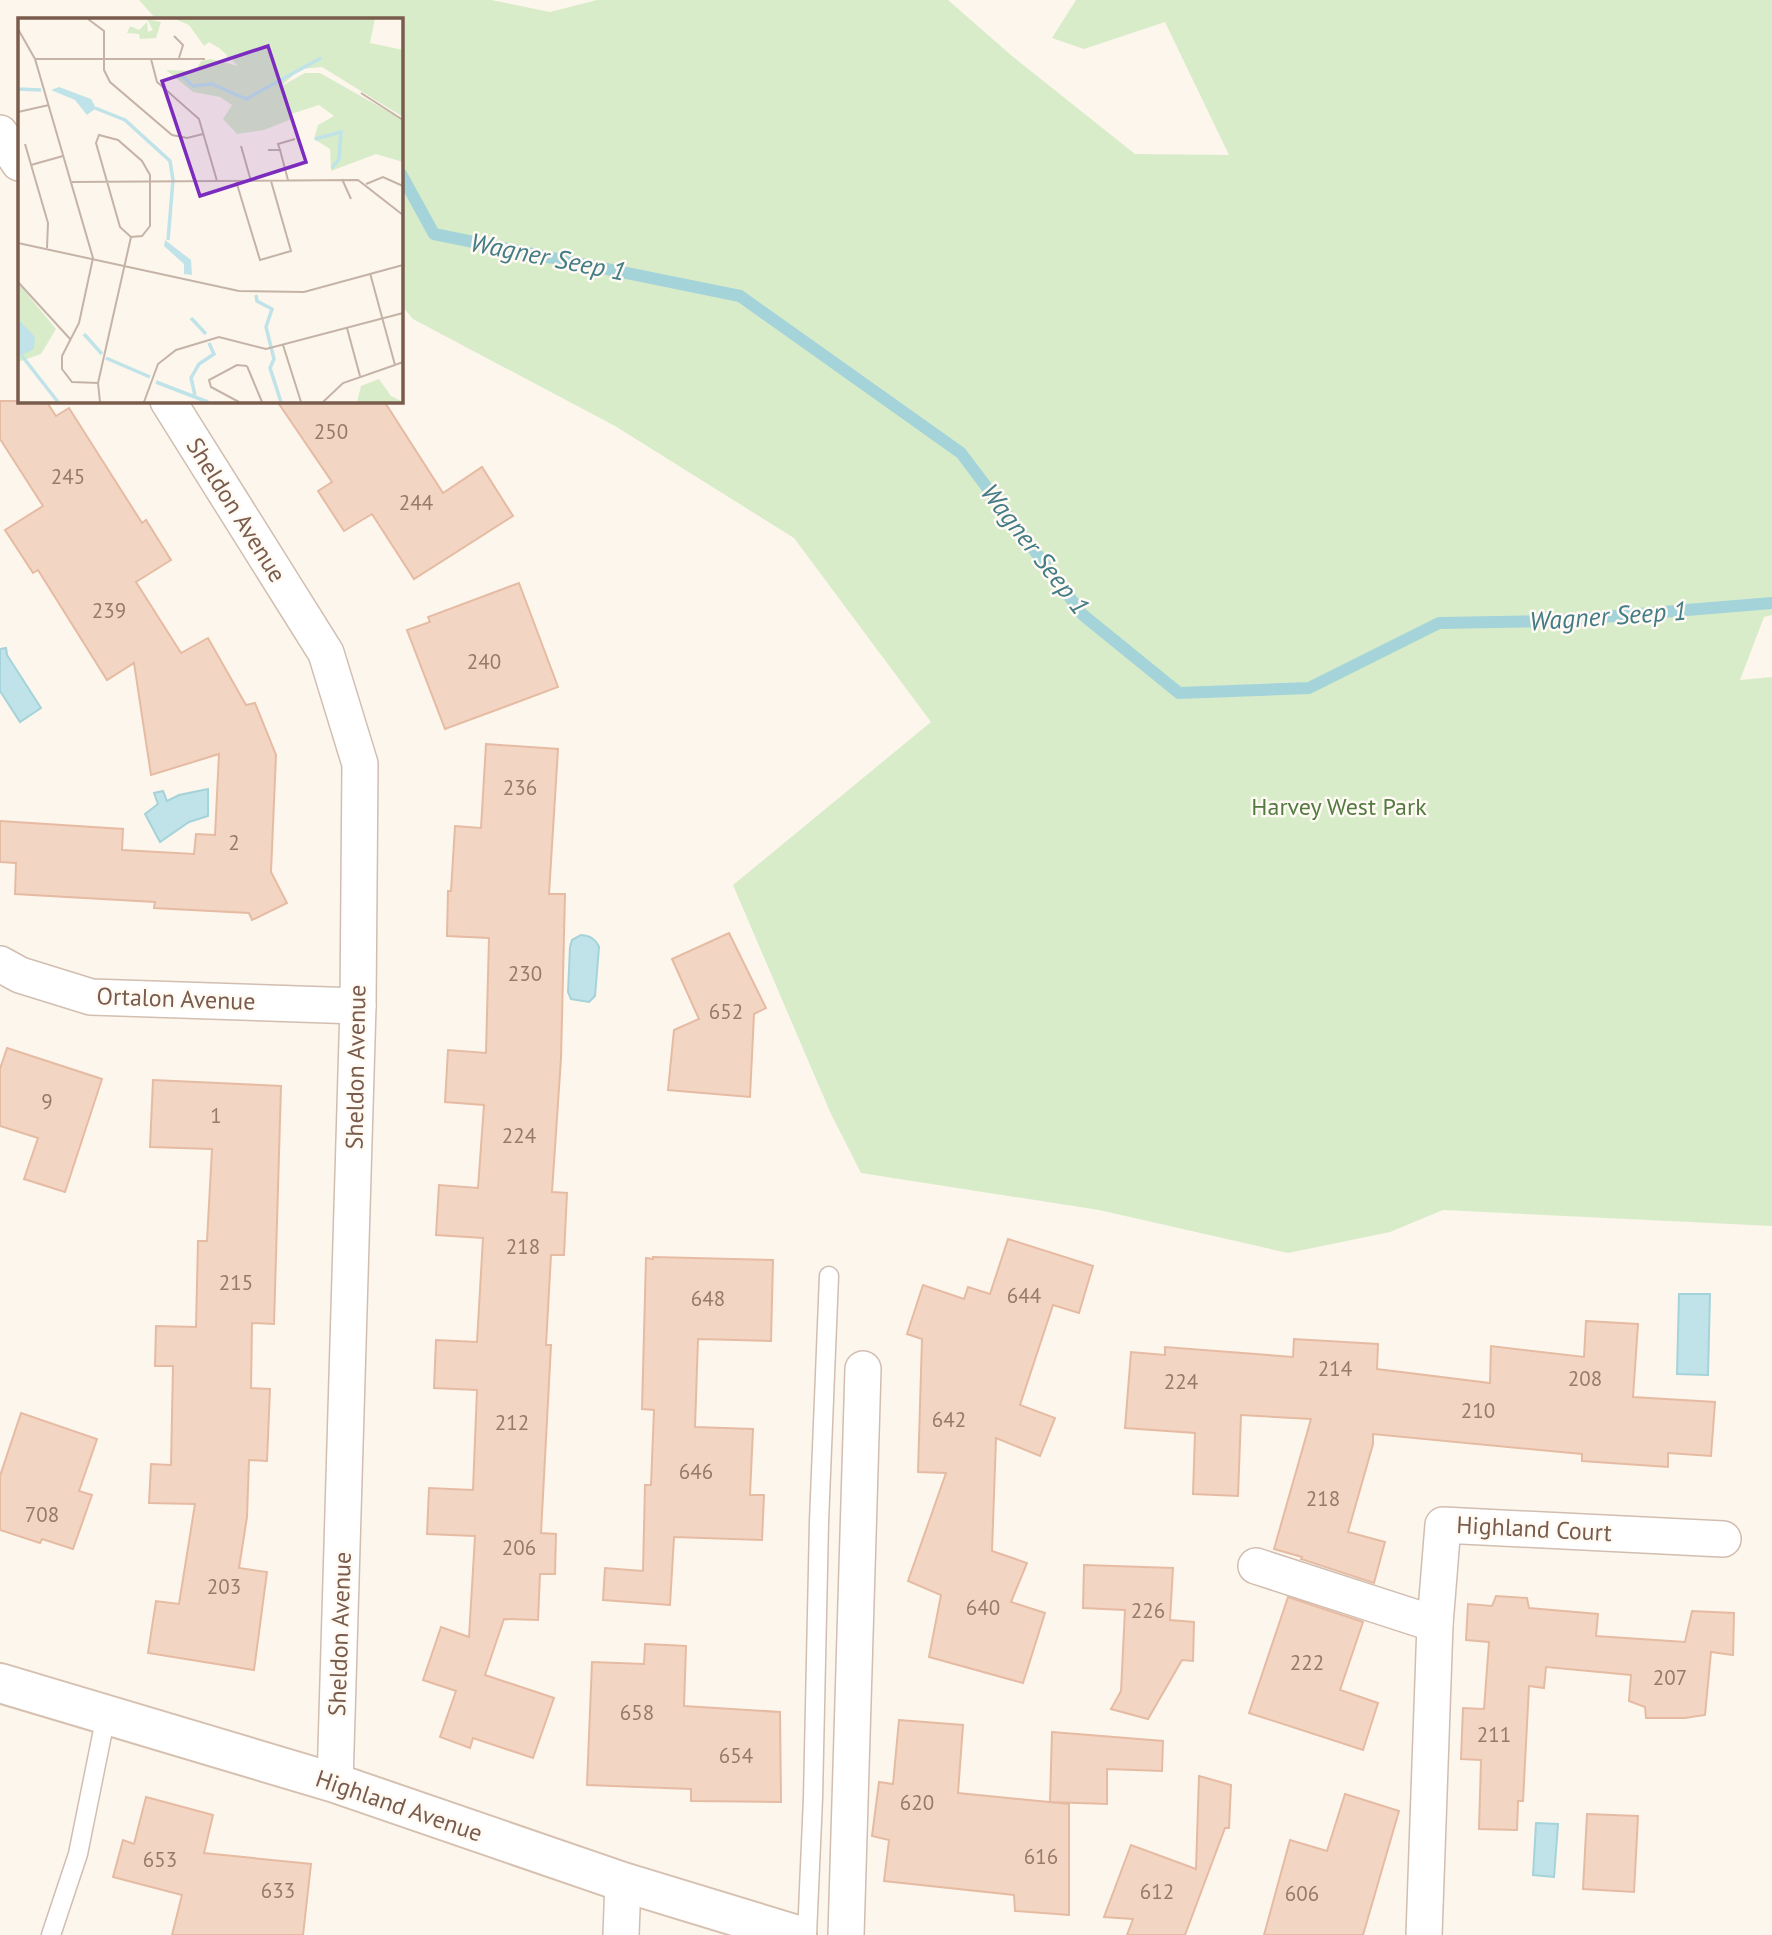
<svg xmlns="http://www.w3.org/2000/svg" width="1772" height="1935" viewBox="0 0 1772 1935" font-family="'PT Sans',sans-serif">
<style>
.green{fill:#d8ecc9}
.water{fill:#bfe3e8;stroke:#a5d3da;stroke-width:2}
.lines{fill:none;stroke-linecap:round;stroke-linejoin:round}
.stream{stroke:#a5d3da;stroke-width:12}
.building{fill:#f3d5c3;stroke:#e6bba3;stroke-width:2}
.lane-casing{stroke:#d1beb0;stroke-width:21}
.street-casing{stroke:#d1beb0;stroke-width:38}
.secondary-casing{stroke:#d6c0b0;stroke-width:42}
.lane{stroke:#fff;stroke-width:18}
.street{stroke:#fff;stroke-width:35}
.secondary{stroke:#fff;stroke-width:38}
.labels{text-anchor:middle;stroke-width:5;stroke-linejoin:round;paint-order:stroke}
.number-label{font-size:21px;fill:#987a6a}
.street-label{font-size:24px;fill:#7a5c4d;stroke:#fffaf3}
.park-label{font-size:24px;fill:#537a41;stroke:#fffaf3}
.water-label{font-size:26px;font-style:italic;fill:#437c86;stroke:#fffaf3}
.inset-river{fill:none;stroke:#bfe3e8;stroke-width:3.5}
.inset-road{fill:none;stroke:#c5b3a7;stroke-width:2}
.view{fill:#7b2cbf;fill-opacity:0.15;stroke:#7b2cbf;stroke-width:3.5}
.inset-edge{fill:none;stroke:#7a5c4d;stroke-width:3.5}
</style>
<rect width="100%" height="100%" fill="#fdf6ec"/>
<polygon class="green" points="139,0 491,0 550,12 597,0 948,0 1012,56 1135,154 1229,155 1165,22 1084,49 1052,38 1076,0 1772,0 1772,615 1764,617 1740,680 1772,677 1772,1226 1443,1210 1390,1232 1288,1253 1099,1210 861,1173 831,1114 733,885 931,722 794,538 615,426 413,319 401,305 401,19 156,19"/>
<g class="water">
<polygon points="6,648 7,655 41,708 20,722 0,691 0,649"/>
<polygon points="208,789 208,816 189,822 160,842 145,814 158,804 154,793 163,791 167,801 179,795"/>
<path d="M 581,935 C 590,936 595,938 599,947 L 595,996 L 589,1002 L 571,999 L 568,992 L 570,947 L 572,940 Z"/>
<polygon points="1679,1294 1710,1294 1708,1375 1677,1374"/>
<polygon points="1536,1823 1558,1824 1554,1877 1533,1875"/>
</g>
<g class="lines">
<polyline class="stream" points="401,174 434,234 740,296 961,453 1083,615 1179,693 1309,688 1439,623 1554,621 1772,603"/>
</g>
<g class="building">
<polygon points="0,401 46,401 56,416 69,408 142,523 146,520 171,560 136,582 181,653 208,638 246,705 255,703 276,755 271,872 287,903 252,920 249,913 154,908 155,902 15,894 16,863 0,862 0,821 123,829 122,850 194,854 196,834 215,835 219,754 151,775 134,663 107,680 38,570 33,573 5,530 43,506 0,439"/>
<polygon points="277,401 384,401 443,493 482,467 513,516 414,579 372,514 344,531 318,491 332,482"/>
<polygon points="519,583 558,687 445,729 407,630 430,622 428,617"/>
<polygon points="486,744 558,749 549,894 565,894 561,1058 552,1192 567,1193 564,1255 551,1255 546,1345 551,1345 541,1533 556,1534 555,1574 540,1574 538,1620 504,1619 485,1675 554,1698 533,1758 473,1738 470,1748 440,1737 456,1691 423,1680 441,1627 469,1637 475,1536 427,1534 429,1488 473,1490 477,1390 434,1388 436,1340 477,1342 483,1238 436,1235 439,1185 478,1188 484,1105 445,1102 448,1050 486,1053 489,938 447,936 448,891 451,891 455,826 481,828"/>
<polygon points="729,933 766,1008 754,1014 750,1097 668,1090 674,1030 699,1019 672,959"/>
<polygon points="7,1048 102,1079 65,1192 24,1179 38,1138 0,1126 0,1069"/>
<polygon points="153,1080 281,1086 274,1324 252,1323 251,1388 270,1389 267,1461 249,1460 247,1517 239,1568 267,1572 254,1670 148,1653 156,1601 179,1604 195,1504 149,1503 151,1464 171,1465 173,1366 155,1366 156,1326 196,1327 198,1241 207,1241 212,1149 150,1147"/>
<polygon points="1008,1239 1093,1266 1079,1313 1053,1305 1020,1405 1055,1418 1040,1456 996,1438 992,1551 1027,1563 1011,1602 1045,1613 1023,1683 929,1657 941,1595 908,1581 946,1473 918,1472 922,1339 907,1334 923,1285 964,1299 968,1287 990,1294"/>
<polygon points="653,1257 773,1260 771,1341 698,1339 695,1427 753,1429 750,1495 764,1495 762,1540 674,1537 670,1605 603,1600 605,1568 643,1571 645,1485 651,1485 654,1410 642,1409 646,1258 653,1259"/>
<polygon points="1586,1321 1638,1324 1633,1397 1715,1402 1711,1456 1668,1453 1668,1467 1582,1461 1582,1454 1373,1434 1373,1444 1348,1532 1385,1542 1374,1583 1301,1559 1302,1557 1274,1549 1311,1419 1241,1415 1238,1496 1193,1494 1195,1433 1125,1428 1131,1352 1165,1355 1165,1347 1293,1357 1294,1339 1378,1344 1377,1369 1490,1383 1491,1346 1584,1357"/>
<polygon points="21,1413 97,1439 79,1491 92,1495 73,1549 42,1539 40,1543 0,1530 0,1476"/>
<polygon points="1084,1565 1173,1568 1170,1620 1194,1622 1193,1661 1182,1660 1148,1719 1111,1709 1121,1691 1125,1610 1083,1608"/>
<polygon points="1496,1596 1527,1598 1529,1608 1598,1614 1596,1636 1685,1642 1692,1611 1734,1613 1733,1655 1711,1652 1705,1715 1685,1718 1646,1718 1645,1707 1629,1701 1631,1675 1546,1667 1544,1688 1529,1686 1523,1801 1518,1801 1517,1830 1479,1829 1481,1760 1461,1759 1463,1708 1484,1709 1489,1642 1466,1640 1468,1604 1492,1606"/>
<polygon points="1288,1597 1363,1622 1340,1690 1378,1703 1363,1750 1249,1713"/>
<polygon points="645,1644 686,1646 684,1706 780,1712 781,1802 691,1801 691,1789 587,1785 592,1662 644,1664"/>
<polygon points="899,1720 963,1725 958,1793 1069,1804 1069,1915 1015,1911 1014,1895 884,1881 889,1840 872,1836 879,1782 893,1784"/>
<polygon points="1052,1732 1163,1741 1162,1771 1107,1769 1107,1804 1050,1802"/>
<polygon points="1199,1776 1231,1785 1229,1828 1225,1828 1185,1935 1127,1935 1133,1919 1104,1917 1131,1845 1196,1869"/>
<polygon points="1345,1794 1399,1811 1363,1935 1264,1935 1290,1840 1327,1851"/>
<polygon points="146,1797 213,1815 204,1853 311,1864 303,1935 172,1935 182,1895 113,1877 123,1840 134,1844"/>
<polygon points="1587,1814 1638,1816 1634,1892 1583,1889"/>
</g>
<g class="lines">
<defs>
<g id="lane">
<polyline points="51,1935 78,1854 106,1715"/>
<polyline points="807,1935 813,1798 819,1522 829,1276"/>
</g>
<g id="street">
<polyline points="0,133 19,163"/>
<polyline points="168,401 326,653 360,764 358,1006 335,1783"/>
<polyline points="0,964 20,975 91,997 358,1006"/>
<polyline points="1256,1566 1435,1624 1443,1525 1723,1539"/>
<polyline points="621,1935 623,1882"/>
<polyline points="846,1935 863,1369"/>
<polyline points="1424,1935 1435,1624"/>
</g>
<polyline id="secondary" points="0,1683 335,1783 623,1882 797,1935"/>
</defs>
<use href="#lane" class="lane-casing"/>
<use href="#street" class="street-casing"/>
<use href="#secondary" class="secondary-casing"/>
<use href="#lane" class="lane"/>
<use href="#street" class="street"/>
<use href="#secondary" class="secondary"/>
</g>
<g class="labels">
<g class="number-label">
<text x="331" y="439">250</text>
<text x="68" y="484">245</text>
<text x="416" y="510">244</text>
<text x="109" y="618">239</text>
<text x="484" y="669">240</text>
<text x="520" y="795">236</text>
<text x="234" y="850">2</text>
<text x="525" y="981">230</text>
<text x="726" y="1019">652</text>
<text x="47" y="1109">9</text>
<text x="216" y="1123">1</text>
<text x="519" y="1143">224</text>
<text x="523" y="1254">218</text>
<text x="236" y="1290">215</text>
<text x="1024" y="1303">644</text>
<text x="708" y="1306">648</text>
<text x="1335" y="1376">214</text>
<text x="1585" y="1386">208</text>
<text x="1181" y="1389">224</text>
<text x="1478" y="1418">210</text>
<text x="949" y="1427">642</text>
<text x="512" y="1430">212</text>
<text x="696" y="1479">646</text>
<text x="1323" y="1506">218</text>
<text x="42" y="1522">708</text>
<text x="519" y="1555">206</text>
<text x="224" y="1594">203</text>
<text x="983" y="1615">640</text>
<text x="1148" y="1618">226</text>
<text x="1307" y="1670">222</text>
<text x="1670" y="1685">207</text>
<text x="637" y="1720">658</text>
<text x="1494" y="1742">211</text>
<text x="736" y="1763">654</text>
<text x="917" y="1810">620</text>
<text x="1041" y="1864">616</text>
<text x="160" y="1867">653</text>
<text x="278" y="1898">633</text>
<text x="1157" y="1899">612</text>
<text x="1302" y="1901">606</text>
</g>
<g class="street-label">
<text transform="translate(236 510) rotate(58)" y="8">Sheldon Avenue</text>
<text transform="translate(176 999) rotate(2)" y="8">Ortalon Avenue</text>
<text transform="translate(356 1067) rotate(-89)" y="8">Sheldon Avenue</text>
<text transform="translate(1534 1529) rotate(3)" y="8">Highland Court</text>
<text transform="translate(340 1634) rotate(-88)" y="8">Sheldon Avenue</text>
<text transform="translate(399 1806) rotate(19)" y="8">Highland Avenue</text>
</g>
<g class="park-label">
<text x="1339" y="815">Harvey West Park</text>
</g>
<g class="water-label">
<text transform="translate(548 257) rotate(11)" y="9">Wagner Seep 1</text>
<text transform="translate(1035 549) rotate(52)" y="9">Wagner Seep 1</text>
<text transform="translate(1608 616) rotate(-4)" y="9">Wagner Seep 1</text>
</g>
</g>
<g transform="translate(18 18)">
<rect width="385" height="385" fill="#fdf6ec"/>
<path d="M 129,1 L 143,4 L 138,20 L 122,21 L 121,16 L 109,15 L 112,8 L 121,12 L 129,4 L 130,14 L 135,12 ZM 157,1 L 357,1 L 352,25 L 385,32 L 385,99 L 304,49 L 282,51 L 262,69 L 287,55 L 302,55 L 385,102 L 385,144 L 358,136 L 313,153 L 312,131 L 296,121 L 300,107 L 316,98 L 301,87 L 273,96 L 274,101 L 246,112 L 219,116 L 205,101 L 214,87 L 202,79 L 175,74 L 148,52 L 177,53 L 183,43 L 193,41 L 220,48 L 214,42 L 208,44 L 209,37 L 201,30 L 191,24 L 186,28 L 171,7 ZM 0,265 L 38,311 L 23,336 L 0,344 ZM 361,361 L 373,378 L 385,384 L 339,384 L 343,368 Z" fill="#d8ecc9"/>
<path d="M 41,69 L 73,81 L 78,90 L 69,97 L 57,82 L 33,72 ZM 147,222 L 173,242 L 174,257 L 166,256 L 166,246 L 146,228 ZM 0,301 L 17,319 L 16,331 L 0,339 Z" fill="#bfe3e8"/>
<path class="inset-river" d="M 164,58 L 175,68 L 194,66 L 228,81 L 303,40M 0,71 L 23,72M 77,90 L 107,102 L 152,143 L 155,162 L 150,222M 297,121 L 323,114 L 321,141 L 314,150M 238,277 L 239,283 L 254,291 L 248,309 L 256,341 L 252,350 L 263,384M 173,300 L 188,316M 66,316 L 84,336M 4,338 L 40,384M 88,340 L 132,359M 138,364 L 190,384M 177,377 L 173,360 L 181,346 L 196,336 L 191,325"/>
<path class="inset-road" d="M 70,1 L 86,13 L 86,52 L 92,64 L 154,117 L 169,120 L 185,116M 0,11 L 17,41 L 75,240 L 61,305 L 44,338 L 44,351 L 54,364 L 80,365M 156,18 L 165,27 L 161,40M 17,41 L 187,41M 133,41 L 139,64 L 181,101 L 199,163M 343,75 L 385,102M 0,94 L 31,87M 7,126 L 30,205 L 29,230M 223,128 L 233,163M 250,132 L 262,132 L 260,126 L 277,121M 262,132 L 270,162M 13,147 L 45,138M 324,161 L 333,181M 218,163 L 242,242 L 273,233 L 253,163M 54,164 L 340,162 L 385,197M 348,166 L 365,159 L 385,168M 0,225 L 221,273 L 286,274 L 385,247M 352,255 L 377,347 L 385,344M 0,264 L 53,322M 329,310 L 342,358M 265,327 L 283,384M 229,348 L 244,384M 82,384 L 80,365 L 113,219 L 102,209 L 78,125 L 81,117 L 100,122 L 124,143 L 132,157 L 132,208 L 124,218 L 113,219M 126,384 L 140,346 L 158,332 L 201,319 L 248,331 L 385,295M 221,384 L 193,369 L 191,362 L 219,347 L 229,348M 305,384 L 325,365 L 377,347"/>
<path class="view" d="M 250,28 L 288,144 L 182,178 L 144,63 Z"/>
<rect width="385" height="385" class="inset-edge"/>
</g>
</svg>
